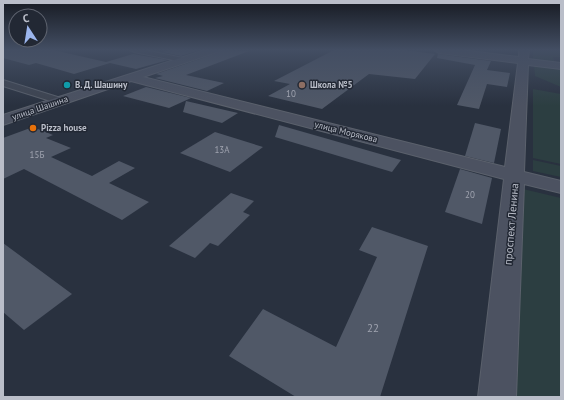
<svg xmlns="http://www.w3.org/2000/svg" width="564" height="400" viewBox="0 0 564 400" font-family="'PT Sans',sans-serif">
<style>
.green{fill:#2c3e41}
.building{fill:#505867}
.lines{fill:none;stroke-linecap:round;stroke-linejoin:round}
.street-casing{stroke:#5b616c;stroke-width:2}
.secondary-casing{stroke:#5b616c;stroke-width:2}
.street{fill:#3d434f;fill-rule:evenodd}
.secondary{fill:#4c5261;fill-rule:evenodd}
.culture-dot{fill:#0f9aa8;stroke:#222834;stroke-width:1.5}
.education-dot{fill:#8d6e63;stroke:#222834;stroke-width:1.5}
.food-dot{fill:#e8710a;stroke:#222834;stroke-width:1.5}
.labels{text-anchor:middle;stroke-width:3;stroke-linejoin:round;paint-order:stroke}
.far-poi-label{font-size:9px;font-weight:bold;fill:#babec9;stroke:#222834;text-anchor:start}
.number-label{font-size:9px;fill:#a0a4b0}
.far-street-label{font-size:9px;fill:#babec9;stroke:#222834}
.street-label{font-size:11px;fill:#babec9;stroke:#222834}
.near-number-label{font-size:11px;fill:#a0a4b0}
</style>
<rect width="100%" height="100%" fill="#29313f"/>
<g class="green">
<polygon points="533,50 560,50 561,57 553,57 555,64 533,61"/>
<polygon points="534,65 561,68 561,87 535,76"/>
<polygon points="533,89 561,94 561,164 533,158"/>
<polygon points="533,160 561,166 561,177 533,171"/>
<polygon points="523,189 561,198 561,397 510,397"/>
</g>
<g class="building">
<polygon points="3,50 53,50 106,62 133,54 168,60 136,69 110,63 74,74 36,63 29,65 3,58"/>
<polygon points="169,50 200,50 181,56 162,52"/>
<polygon points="220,50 249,51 186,75 224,83 207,91 155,78 163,76 156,74 217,53"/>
<polygon points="334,50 404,50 435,54 415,79 369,74 322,109 268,96 290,84 274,81"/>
<polygon points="438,54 491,61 487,70 510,73 507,87 487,84 479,109 457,105 475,65 437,58"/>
<polygon points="146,87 191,98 169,108 123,96"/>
<polygon points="186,101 238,113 222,123 183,112"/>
<polygon points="475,123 501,129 494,163 465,156"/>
<polygon points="279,125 328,139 401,160 392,172 275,137"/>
<polygon points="33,127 53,135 46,138 71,148 51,157 92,176 119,161 135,168 109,183 149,202 122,220 24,169 3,179 3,138"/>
<polygon points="215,132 263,147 230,172 180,153"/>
<polygon points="460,169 492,178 482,224 445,212"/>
<polygon points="231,193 254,201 243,212 250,215 218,246 210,243 195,258 169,246"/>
<polygon points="372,227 428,246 380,397 296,397 229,356 263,309 336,347 377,257 359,250"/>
<polygon points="3,243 72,294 24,330 3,312"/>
</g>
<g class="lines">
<defs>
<g id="street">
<polygon points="130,50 145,50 183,58 187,60 183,62 134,52"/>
<polygon points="3,80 64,99 66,101 60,104 3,86"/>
</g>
<polygon id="secondary" points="205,50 219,50 217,52 143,77 505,167 518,63 439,53 434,50 461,50 519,57 519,50 529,50 528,59 561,63 561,69 528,65 524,172 561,181 561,193 524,184 516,397 478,397 504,179 131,81 3,125 3,115"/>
</defs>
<use href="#street" class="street-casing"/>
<use href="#secondary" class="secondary-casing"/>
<use href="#street" class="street"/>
<use href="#secondary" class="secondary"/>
</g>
<linearGradient id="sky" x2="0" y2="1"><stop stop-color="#171b23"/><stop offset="0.47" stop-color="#434e63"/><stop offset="1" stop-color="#434e63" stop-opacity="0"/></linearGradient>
<rect width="564" height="106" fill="url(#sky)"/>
<circle class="culture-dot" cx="67" cy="85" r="4"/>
<circle class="education-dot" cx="302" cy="85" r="4"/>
<circle class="food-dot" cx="33" cy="128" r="4"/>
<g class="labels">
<g class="far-poi-label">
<text x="75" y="88">В. Д. Шашину</text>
<text x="310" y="88">Школа №5</text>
<text x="41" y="131">Pizza house</text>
</g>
<g class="number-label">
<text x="291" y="97">10</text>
<text x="222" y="153">13А</text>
<text x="37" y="158">15Б</text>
<text x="470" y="198">20</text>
</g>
<g class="far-street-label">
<text transform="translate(40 108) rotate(-19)" y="3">улица Шашина</text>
<text transform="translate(346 132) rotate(14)" y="3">улица Морякова</text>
</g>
<g class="street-label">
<text transform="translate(511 224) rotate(-85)" y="4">проспект Ленина</text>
</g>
<g class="near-number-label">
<text x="373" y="332">22</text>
</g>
</g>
<rect width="564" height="400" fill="none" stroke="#babec9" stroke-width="8"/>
<g transform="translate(28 28) rotate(348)"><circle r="19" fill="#222834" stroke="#5f6470"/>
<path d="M0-3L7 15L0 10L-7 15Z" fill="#9bb5ed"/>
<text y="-6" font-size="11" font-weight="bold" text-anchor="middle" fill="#babec9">С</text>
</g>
</svg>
